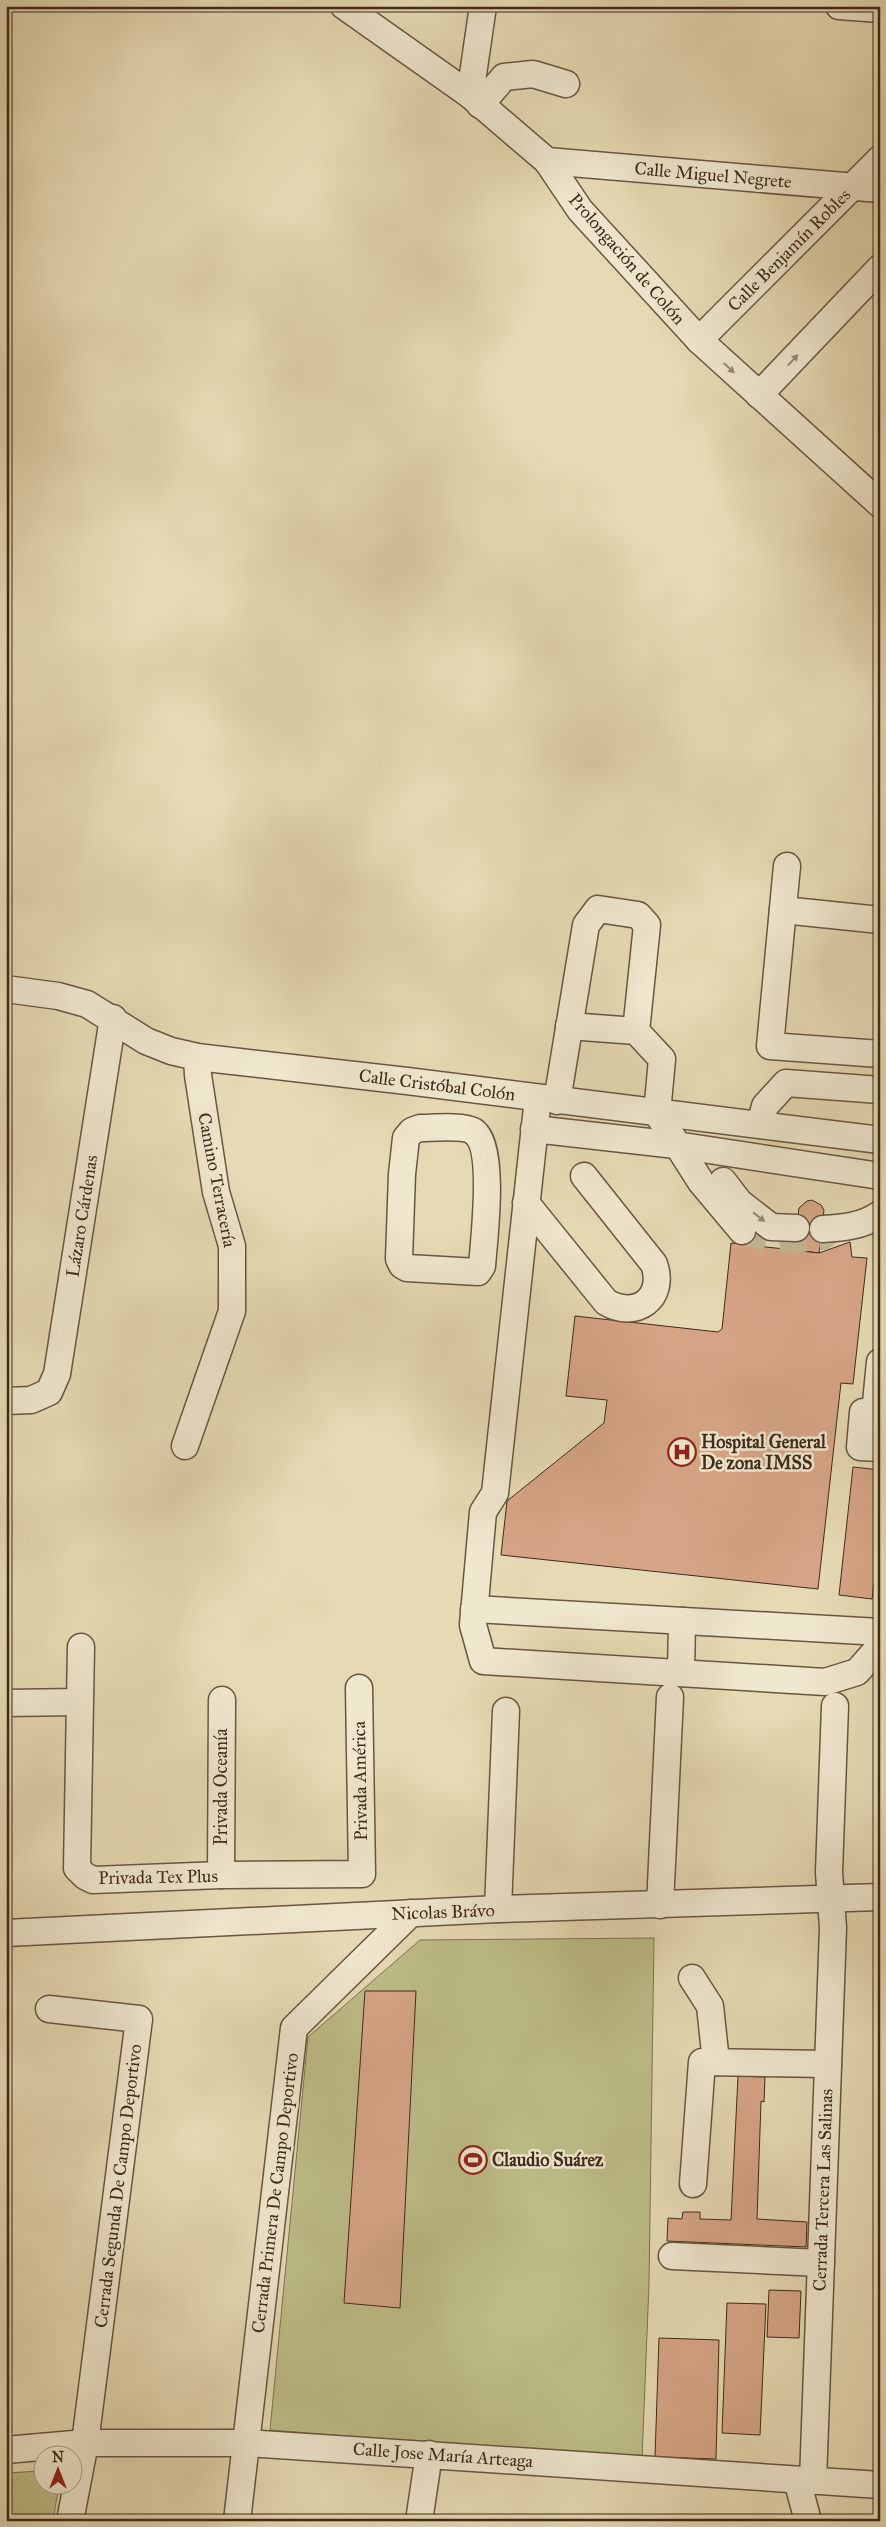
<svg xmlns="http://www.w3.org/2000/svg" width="886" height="2527" viewBox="0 0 886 2527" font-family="'IM FELL Great Primer',serif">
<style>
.green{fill:#bdbd87;stroke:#7e7451}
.building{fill:#d6a587;stroke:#3f2a1b}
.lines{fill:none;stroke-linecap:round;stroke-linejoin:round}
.minor-tunnel{stroke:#c5b795;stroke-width:26;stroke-dasharray:26 13;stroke-linecap:butt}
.minor-casing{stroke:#695641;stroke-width:29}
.minor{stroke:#efe7ce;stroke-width:26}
.oneway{fill:#978874}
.labels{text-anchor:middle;stroke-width:5;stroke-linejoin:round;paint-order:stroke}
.street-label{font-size:18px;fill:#3f2a1b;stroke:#efe7ce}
.poi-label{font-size:18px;font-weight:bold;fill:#3f2a1b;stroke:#efe7ce;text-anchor:start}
</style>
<rect width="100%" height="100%" fill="#e6dab4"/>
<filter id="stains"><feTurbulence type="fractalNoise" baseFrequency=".004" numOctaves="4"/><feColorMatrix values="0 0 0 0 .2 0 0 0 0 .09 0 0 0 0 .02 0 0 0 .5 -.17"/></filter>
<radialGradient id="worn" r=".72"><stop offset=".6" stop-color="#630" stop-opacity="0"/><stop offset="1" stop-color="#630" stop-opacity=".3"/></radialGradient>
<g class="green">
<polygon points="654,1938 649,2284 642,2460 270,2430 308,2037 420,1940"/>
<polygon points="42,2471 42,2484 59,2485 53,2521 6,2518 6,2473"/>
</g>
<g class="building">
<polygon points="812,1200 821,1205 824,1210 819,1253 794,1250 799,1208 807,1201"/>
<polygon points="850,1242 852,1257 867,1258 853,1384 841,1383 818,1589 501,1555 507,1501 604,1423 607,1400 566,1396 575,1316 718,1332 722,1329 731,1243 819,1253"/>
<polygon points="853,1467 880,1470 880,1534 872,1599 839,1595"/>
<polygon points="365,1991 416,1991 400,2308 344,2303"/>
<polygon points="738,2076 765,2077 764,2102 761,2101 757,2219 807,2222 806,2247 667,2241 668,2218 682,2219 683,2212 700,2212 700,2219 731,2220"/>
<polygon points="769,2290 801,2291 799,2338 767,2337"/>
<polygon points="727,2303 766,2304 760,2435 722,2433"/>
<polygon points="659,2338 719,2340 716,2459 655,2457"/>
</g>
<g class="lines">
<polyline class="minor-tunnel" points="742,1231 769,1239 792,1240 823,1237 838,1223"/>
<defs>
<g id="minor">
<polyline points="344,6 470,95 547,161 580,210 699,340 880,504"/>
<polyline points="839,6 880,9"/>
<polyline points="470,95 483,6"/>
<polyline points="480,105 504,77 533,74 566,84"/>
<polyline points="547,161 880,189"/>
<polyline points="699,340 880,159"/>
<polyline points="759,395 880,268"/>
<polyline points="787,866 770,1046 880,1054"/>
<polyline points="783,910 880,920"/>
<polyline points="6,989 58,996 87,1004 146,1041 171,1051 197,1057 407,1081 880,1140"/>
<polyline points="569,1026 636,1031"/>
<polyline points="538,1098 495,1493 483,1512 473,1625 483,1661 825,1682 857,1672 880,1646"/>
<polyline points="557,1101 586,925 598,909 638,915 647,925 636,1031 662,1059 657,1113 701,1182 742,1231"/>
<polyline points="760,1125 765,1106 786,1083 880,1090"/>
<path d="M 420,1128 C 432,1128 463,1125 473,1131 C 496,1146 484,1239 482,1266 L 478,1272 L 407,1268 L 402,1265 L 399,1259 L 402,1174 L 406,1138 L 412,1131 Z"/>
<polyline points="534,1129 676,1145 880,1176"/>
<polyline points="723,1181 739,1202 771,1227 796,1228"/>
<path d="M 526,1203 L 606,1302 C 636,1320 666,1298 654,1264 L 584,1176"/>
<path d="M 823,1229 C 842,1228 863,1226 880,1214"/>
<polyline points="6,1401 31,1400 49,1392 57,1374 113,1018"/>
<polyline points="875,1413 880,1362"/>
<polyline points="880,1413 863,1412 860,1447 880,1448"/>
<polyline points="185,1446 232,1311 232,1246 216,1192 198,1075 197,1057"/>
<polyline points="474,1609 880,1632"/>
<polyline points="81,1647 77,1868 85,1876 93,1880 221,1875 362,1874 359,1688"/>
<polyline points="681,1673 682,1621"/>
<polyline points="6,1703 79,1702"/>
<polyline points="221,1875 222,1700"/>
<polyline points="660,1905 670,1697"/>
<polyline points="498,1909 506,1711"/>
<polyline points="6,1933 498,1909 880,1897"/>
<polyline points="692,1978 710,2006 716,2062"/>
<polyline points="49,2009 139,2019 85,2443 70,2521"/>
<polyline points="693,2184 702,2062 828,2064"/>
<polyline points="672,2256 821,2263"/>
<polyline points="6,2450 85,2443 247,2443 880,2485"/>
<polyline points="797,2480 808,2521"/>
<polyline points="813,2481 833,1928 829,1872 835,1706"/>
<polyline points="237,2521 294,2028 411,1913"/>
<polyline points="419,2521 429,2454"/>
</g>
</defs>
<use href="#minor" class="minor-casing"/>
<use href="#minor" class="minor"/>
</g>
<defs><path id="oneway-solid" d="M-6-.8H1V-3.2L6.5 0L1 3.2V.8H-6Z" transform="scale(1.25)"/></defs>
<g class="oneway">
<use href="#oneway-solid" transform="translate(793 360) rotate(-47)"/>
<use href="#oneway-solid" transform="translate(729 368) rotate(43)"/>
<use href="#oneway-solid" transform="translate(759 1217) rotate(38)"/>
</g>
<defs>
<symbol id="hospital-ring" viewBox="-11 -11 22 22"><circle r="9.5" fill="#efe7ce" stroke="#8f2418" stroke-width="1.5"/><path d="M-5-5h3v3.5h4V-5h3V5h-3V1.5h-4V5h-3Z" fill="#8f2418"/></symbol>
<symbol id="stadium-ring" viewBox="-11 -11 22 22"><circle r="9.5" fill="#efe7ce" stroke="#8f2418" stroke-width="1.5"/><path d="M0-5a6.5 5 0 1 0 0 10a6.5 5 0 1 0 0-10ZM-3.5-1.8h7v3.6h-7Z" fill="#8f2418"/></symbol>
</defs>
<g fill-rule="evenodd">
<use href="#hospital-ring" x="666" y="1436" width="32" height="32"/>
<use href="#stadium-ring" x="457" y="2144" width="32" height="32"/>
</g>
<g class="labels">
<g class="street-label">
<text transform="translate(713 175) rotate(5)" y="6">Calle Miguel Negrete</text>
<text transform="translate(789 250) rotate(-45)" y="6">Calle Benjamín Robles</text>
<text transform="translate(627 259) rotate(49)" y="6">Prolongación de Colón</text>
<text transform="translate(437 1085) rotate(7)" y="6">Calle Cristóbal Colón</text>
<text transform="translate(217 1180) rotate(79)" y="6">Camino Terracería</text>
<text transform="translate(82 1216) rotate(-81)" y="6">Lázaro Cárdenas</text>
<text transform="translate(360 1781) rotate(-91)" y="6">Privada América</text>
<text transform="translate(221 1787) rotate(-90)" y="6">Privada Oceanía</text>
<text transform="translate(158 1877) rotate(-1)" y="6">Privada Tex Plus</text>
<text transform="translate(443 1912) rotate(-2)" y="6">Nicolas Brávo</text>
<text transform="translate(118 2186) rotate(-83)" y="6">Cerrada Segunda De Campo Deportivo</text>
<text transform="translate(823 2190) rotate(-88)" y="6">Cerrada Tercera Las Salinas</text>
<text transform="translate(275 2193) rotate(-83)" y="6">Cerrada Primera De Campo Deportivo</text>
<text transform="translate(443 2455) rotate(4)" y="6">Calle Jose María Arteaga</text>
</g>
<g class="poi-label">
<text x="701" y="1448">Hospital General<tspan x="701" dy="21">De zona IMSS</tspan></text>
<text x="492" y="2166">Claudio Suárez</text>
</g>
</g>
<rect width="886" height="2527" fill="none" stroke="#e6dab4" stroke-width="25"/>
<rect x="8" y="8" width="871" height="2512" fill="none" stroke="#3f2a1b" stroke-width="2.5"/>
<rect x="12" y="12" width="861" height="2502" fill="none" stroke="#3f2a1b"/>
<g transform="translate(58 2470)"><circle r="24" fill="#efe7ce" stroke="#a99b86"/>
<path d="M0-4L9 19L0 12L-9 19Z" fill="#8f2418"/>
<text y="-8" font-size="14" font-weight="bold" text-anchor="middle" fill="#3f2a1b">N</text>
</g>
<rect width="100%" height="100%" filter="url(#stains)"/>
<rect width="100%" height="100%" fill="url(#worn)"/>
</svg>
